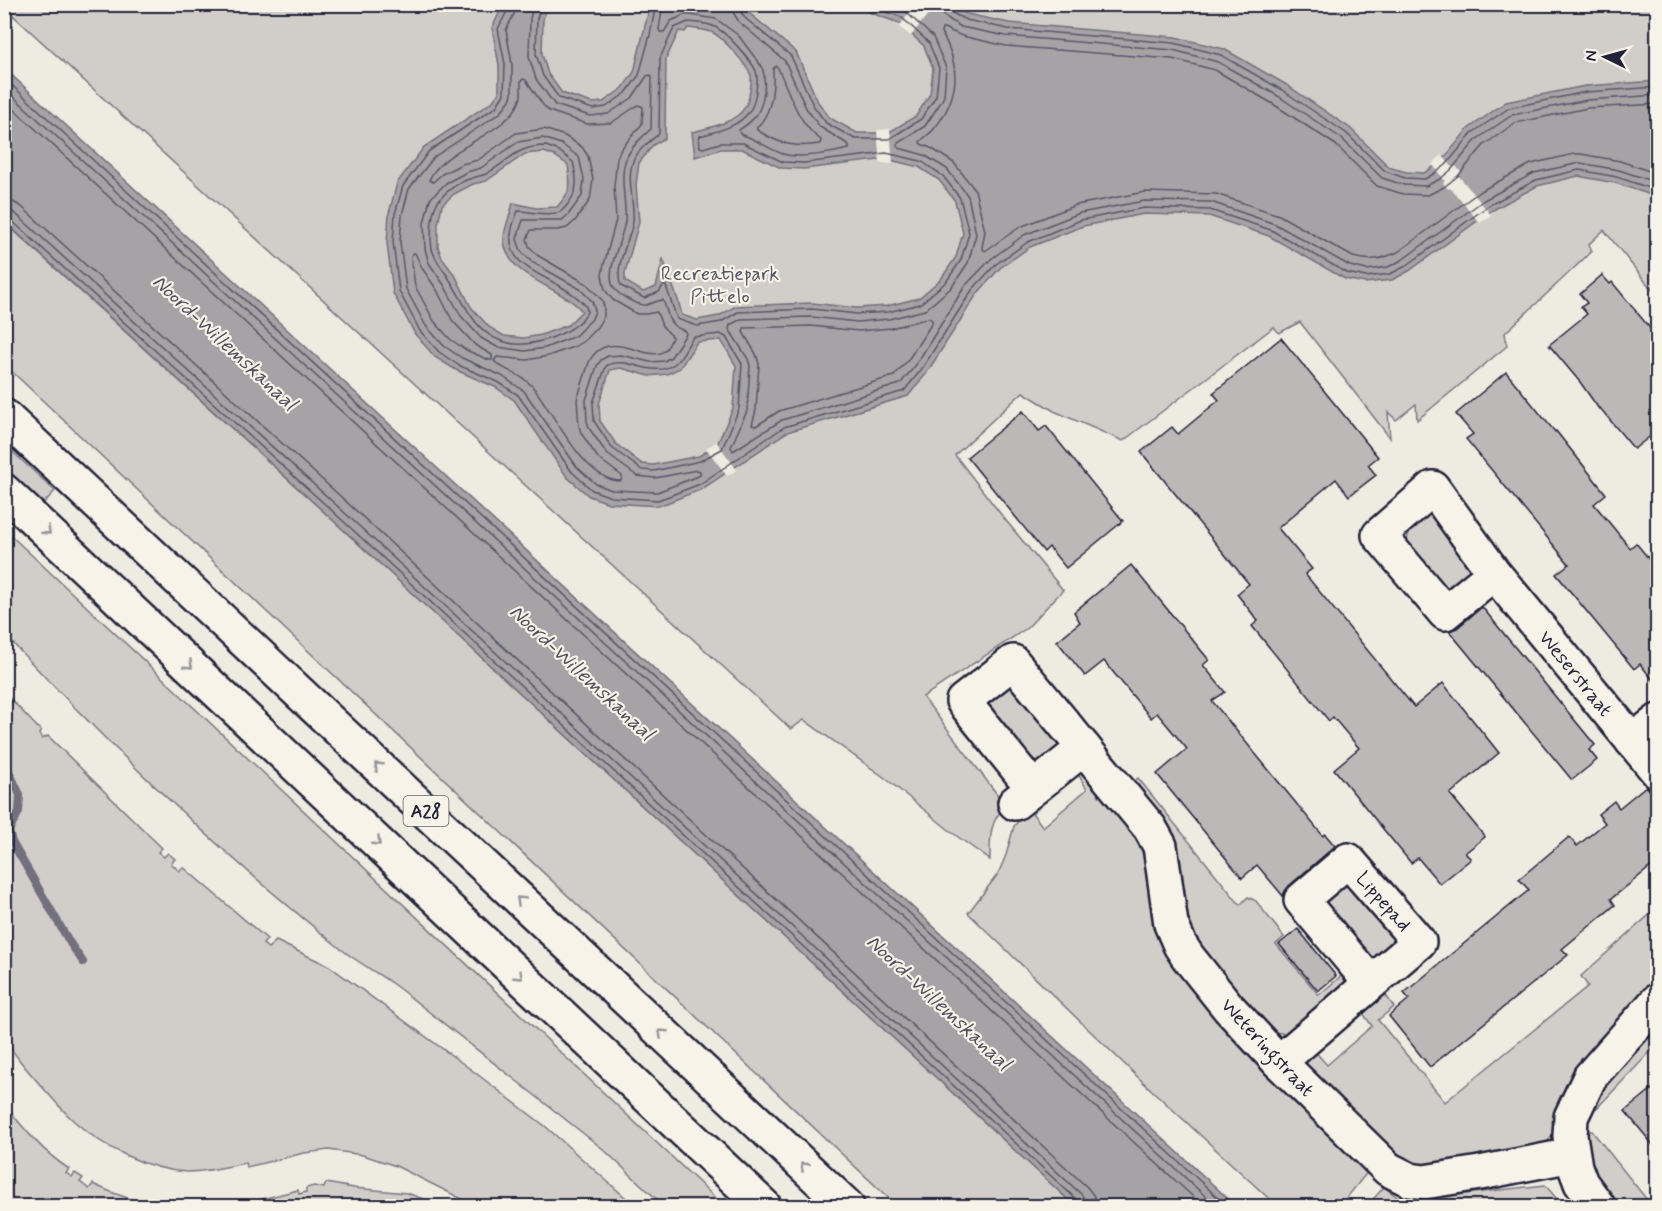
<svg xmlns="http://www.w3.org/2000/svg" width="1662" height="1211" viewBox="0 0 1662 1211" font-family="Mynerve,sans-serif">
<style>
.green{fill:#d1cdc9;stroke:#7a7882;stroke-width:1.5}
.water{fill:#a6a3a6;stroke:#716f7b;stroke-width:1.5;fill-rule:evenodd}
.pier{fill:#eeebe1}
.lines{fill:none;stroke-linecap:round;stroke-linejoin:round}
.shore{stroke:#575666;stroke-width:1.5}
.stream{stroke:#716f7b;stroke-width:8}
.building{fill:#bbb8b7;stroke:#22223b;stroke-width:1.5}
.minor-casing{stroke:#22223b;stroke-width:38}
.highway-casing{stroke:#22223b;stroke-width:38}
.minor{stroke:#f7f3e8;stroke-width:33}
.highway{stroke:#f7f3e8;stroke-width:33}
.oneway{stroke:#97959a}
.labels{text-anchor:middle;stroke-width:4.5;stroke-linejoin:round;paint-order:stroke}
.shield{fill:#f7f3e8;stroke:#62616f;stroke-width:1.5}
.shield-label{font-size:18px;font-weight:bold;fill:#22223b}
.park-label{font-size:20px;fill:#575566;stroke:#f7f3e8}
.street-label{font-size:20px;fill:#22223b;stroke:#f7f3e8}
.water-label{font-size:21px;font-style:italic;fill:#504f60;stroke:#f7f3e8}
</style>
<rect width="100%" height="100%" fill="#eeebe1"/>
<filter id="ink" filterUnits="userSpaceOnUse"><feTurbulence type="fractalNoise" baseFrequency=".0167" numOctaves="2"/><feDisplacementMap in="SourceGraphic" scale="12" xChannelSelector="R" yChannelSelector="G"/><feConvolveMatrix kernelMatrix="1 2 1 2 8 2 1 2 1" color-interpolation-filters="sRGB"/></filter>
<g filter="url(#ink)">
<g class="green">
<path d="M 4,5 L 1657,5 L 1657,296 L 1604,230 L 1589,244 L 1592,251 L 1505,333 L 1507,346 L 1417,420 L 1416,404 L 1396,420 L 1388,412 L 1390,438 L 1300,322 L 1279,333 L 1274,327 L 1123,441 L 1054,411 L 1023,392 L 955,455 L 1003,517 L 1063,590 L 1027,628 L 923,697 L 1006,806 C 989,820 990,839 990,860 L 954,834 L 885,778 L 804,720 L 791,729 L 5,8 Z"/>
<polygon points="4,222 324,512 1075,1206 897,1206 5,365"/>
<polygon points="4,444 55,491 43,504 5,467"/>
<polygon points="1431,515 1438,519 1476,569 1449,589 1438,584 1407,542 1409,529 1424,516"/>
<path d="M 5,530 L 724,1206 L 664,1206 L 603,1149 L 419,1004 C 410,997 400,989 390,982 C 374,971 356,961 341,949 C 220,853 110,747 5,635 Z"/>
<polygon points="1012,680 1064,744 1036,766 1031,764 987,707 987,699"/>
<path d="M 4,692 L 41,731 L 39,734 L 42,739 L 48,736 L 162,848 L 158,852 L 164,857 L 168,853 L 175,859 L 171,863 L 179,871 L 183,867 L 267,939 L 263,944 L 268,948 L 276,941 L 329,966 L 473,1071 L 545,1126 L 635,1206 L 476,1206 L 396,1166 L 363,1155 L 329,1150 L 304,1153 L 247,1167 L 245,1163 C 227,1167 206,1172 187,1172 C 148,1170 104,1148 75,1122 C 64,1112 54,1100 44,1089 C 30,1073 15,1057 5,1038 Z"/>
<polygon points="1080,767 1136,829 1165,936 1369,1170 1340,1206 1277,1206 1144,1083 968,913 998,874 1006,855 1014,826 1029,809 1043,827 1087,789 1075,769"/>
<polygon points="1138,778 1240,905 1248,897 1256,901 1284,937 1276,944 1319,995 1348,970 1351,984 1292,1034 1272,1032 1192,941 1131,784"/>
<polygon points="1351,878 1400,944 1377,961 1368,958 1327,913 1325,901 1328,893"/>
<polygon points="1657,908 1657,982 1589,1055 1557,1128 1546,1144 1439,1166 1408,1163 1399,1160 1309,1073 1306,1061 1311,1047 1327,1065 1372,1026 1360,1009 1383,991 1394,1007 1378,1020 1445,1102 1588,986 1581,976"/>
<polygon points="1657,1025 1657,1045 1597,1108 1591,1108 1597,1094"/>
<path d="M 5,1105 C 24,1129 43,1152 69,1169 L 66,1173 L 72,1177 L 75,1173 L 83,1178 L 80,1182 L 89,1189 L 93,1184 C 116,1195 138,1203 163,1206 L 5,1206 Z"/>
<path d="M 1587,1131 L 1592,1131 L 1652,1206 L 1619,1206 C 1612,1198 1603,1189 1597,1179 C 1589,1166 1586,1146 1587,1131 Z"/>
<polygon points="326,1183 354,1188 407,1193 426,1200 440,1206 234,1206 298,1190 299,1194 306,1192 306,1188 314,1186 324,1188"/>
<polygon points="1545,1185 1563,1206 1367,1206 1384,1187 1402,1201"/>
</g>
<g class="water">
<path d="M 503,5 L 548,5 L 543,19 L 542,54 L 548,74 L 562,93 L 592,103 L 603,102 L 623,88 L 634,72 L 650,5 L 744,5 L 749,13 L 796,52 L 818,102 L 830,118 L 857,133 L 888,133 L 916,116 L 930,94 L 933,69 L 924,46 L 899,23 L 871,13 L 858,5 L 949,5 L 967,14 L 1009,23 L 1175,37 L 1224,49 L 1285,84 L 1350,128 L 1389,167 L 1406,172 L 1424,173 L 1432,168 L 1442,161 L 1468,129 L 1506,102 L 1585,86 L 1657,81 L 1657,197 L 1615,183 L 1578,176 L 1537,186 L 1491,211 L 1409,271 L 1392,280 L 1365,283 L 1345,279 L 1269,236 L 1209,216 L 1144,214 L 1083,226 L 1030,247 L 1000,268 L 977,294 L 926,374 L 908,396 L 787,432 L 702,489 L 659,506 L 609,503 L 589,496 L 567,477 L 514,400 L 495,387 L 456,370 L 435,357 L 415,334 L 393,293 L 387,243 L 389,213 L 397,183 L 424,147 L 492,102 L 499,93 L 499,65 L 492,28 ZM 688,28 C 695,29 704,29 711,32 C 721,35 748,66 751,76 C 752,83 749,101 745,107 C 736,123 708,128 692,132 L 695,157 L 721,149 L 742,149 L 781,168 L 804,169 L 886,159 L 919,167 L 939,180 L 955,201 L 963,233 L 956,257 L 941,279 L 919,298 L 887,306 L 857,308 L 812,303 L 736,306 L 719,316 L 697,320 L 682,315 L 678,300 L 663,259 L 656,287 L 643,292 L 625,281 L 625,273 L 639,222 L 636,185 L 639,163 L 653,145 L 665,138 L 666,59 L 679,31 L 685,32 ZM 544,152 L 555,156 L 568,165 C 571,187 572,190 557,207 L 536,208 L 513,203 C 511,213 503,231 504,240 C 506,278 561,286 582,311 L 568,325 L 541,335 L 524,338 L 504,336 L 489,327 L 471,307 L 456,277 L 442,258 L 438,247 L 438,224 L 442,205 L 454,194 L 473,184 L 486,181 L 525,154 ZM 721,340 L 736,366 L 733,408 L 717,445 L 699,456 L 653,465 L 642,464 L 616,444 L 600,421 L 599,404 L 610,370 L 621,368 L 649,376 L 667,374 L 680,368 L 697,342 Z"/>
<polygon points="5,69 1236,1206 1075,1206 324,512 5,222"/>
</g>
<g class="pier">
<polygon points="915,5 935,5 911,36 899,27"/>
<polygon points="890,129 893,164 880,163 877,130"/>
<polygon points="1442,155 1453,168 1456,166 1461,172 1458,175 1491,215 1480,223 1450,188 1448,189 1443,183 1445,181 1432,164"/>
<polygon points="716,441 737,470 727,476 706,448 715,443"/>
</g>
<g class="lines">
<g class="shore">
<polyline points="508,4 508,9 498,29 505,64 504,94 496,107 429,151 403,186 395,214 393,242 399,291 420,331 439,352 458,365 498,382 518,395 572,472 592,490 611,497 658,500 669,496 700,484 784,427 904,391 921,370 972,290 996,264 1028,242 1081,220 1144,208 1210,210 1271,230 1347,273 1366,277 1390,274 1406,266 1488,206 1536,180 1579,170 1617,177 1658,191"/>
<path d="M 516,4 L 515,12 L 506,30 L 512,64 L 512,94 L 510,100 L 500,113 L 434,157 L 409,189 L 402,215 L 400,242 L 406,289 L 426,326 L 444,346 L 462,358 L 502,376 L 524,391 L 577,467 L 596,484 L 612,490 L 657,492 L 696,477 L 700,475 L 700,471 L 697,470 L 655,478 L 637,476 L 607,454 L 589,428 L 587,421 L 586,400 L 597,366 L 601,360 L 608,356 L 621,355 L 650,362 L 664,361 L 671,357 L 686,334 L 685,331 C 665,324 670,316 663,300 C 657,300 652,304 646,305 C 638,306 618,295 614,288 C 604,272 623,239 625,221 C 627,203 618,175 627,157 C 632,146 642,137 651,129 L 652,77 L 650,75 L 647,76 L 632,98 L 608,114 L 590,116 L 555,105 L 536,79 L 529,57 L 530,18 L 534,4"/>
<polyline points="542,4 537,18 536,54 543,76 559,98 593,109 606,107 626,93 639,75 650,35 656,4"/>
<path d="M 663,4 L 659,29 L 660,32 L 664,32 L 671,21 L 684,15 L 690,15 L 716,19 L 738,35 L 762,67 C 767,81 764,102 757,114 C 753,121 745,126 739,130 L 740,134 C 755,138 768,149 783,154 C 799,159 833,153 849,149 L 849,145 L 820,127 L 806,108 L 785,61 L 739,22 L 733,12 L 731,4"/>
<polyline points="739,4 739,9 745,18 791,56 813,105 826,123 855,139 889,139 921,119 936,96 939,68 929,43 911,26 901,17 874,8 869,4"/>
<polyline points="887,4 906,12 933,37 946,68 944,96 941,102 925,126 898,143 897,146 899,148 924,155 947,169 968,196 976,234 968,263 951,288 925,310 889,319 857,322 811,317 741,319 730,325 729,329 748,359 750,366 747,411 731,447 733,451 782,420 900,384 915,366 965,286 991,259 1024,235 1080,213 1144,201 1211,202 1275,224 1350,266 1367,270 1388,267 1402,260 1484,200 1534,173 1580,163 1619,170 1658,183"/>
<polyline points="940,4 941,11 944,16 961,27 1006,36 1173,50 1218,62 1278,96 1341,138 1382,178 1404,185 1426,186 1440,179 1451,170 1477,139 1512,115 1587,100 1658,95"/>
<polyline points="947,4 950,12 966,20 1008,29 1174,43 1221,55 1282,90 1346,133 1385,171 1405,178 1425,179 1435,173 1446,165 1472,133 1509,108 1586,92 1658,87"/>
<path d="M 688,22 C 696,23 708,23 715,27 C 726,32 752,61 756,71 C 759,80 755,105 749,112 C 737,128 717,131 700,136 L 699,139 L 700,147 L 703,148 L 720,143 L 743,143 L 783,162 L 804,163 L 886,153 L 921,161 L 943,176 L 960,198 L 969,233 L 961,260 L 946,282 L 920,304 L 888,312 L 857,314 L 812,309 L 738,312 L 721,322 L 697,326 L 677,319 L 666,286 L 663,286 L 659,292 L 644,298 L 621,286 C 613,268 630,240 633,222 C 635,203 626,180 633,161 C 638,150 650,141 659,134 L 660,58 L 674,28 Z"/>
<path d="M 776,66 L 778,68 C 789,92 798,124 821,140 L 820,144 C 794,148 779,144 757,130 L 757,127 C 772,113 774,89 773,69 Z"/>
<polyline points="4,78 1227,1206"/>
<path d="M 523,79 L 526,80 L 543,105 L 549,111 L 587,124 L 611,123 L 638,105 L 643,107 L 642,124 L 621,149 L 617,158 L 614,186 L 616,220 L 603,268 L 602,275 L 605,290 L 613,300 L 637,314 L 646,314 L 657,312 L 662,326 L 672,336 L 672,338 C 670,342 668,348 664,351 C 648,364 608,325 589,362 L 577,400 L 579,426 L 581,433 L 598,458 L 622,476 L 622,479 L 620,481 C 583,480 554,412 532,386 C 522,374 504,371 494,361 L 497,357 L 527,360 L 548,356 L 576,346 L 584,341 L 598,326 L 604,316 L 604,307 L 602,300 L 587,284 L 537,255 L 529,246 L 527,239 L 531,230 L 558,230 L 567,228 L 575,221 L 590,200 L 593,180 L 588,156 L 582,147 L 565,136 L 544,129 L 516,133 L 478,160 L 462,164 L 442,174 L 433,182 L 429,180 C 444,146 509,134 520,100 C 522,94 521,87 521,81 Z"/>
<polyline points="4,88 1216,1206"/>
<polyline points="4,100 1203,1206"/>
<path d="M 1658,104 L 1588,108 L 1515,123 L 1484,145 L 1458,176 L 1444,187 L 1428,195 L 1403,194 L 1377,186 L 1336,145 L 1273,104 L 1215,70 L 1172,59 L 1006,46 L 962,36 L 944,28 L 942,29 L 941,32 C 962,67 959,98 934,129 C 930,134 924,137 920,142 L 921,144 L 931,148 L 954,163 L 975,190 L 985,231 L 982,248 L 985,251 L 1020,227 L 1076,205 L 1145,192 L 1216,194 L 1279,215 L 1353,257 C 1370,262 1382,259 1398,252 L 1479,192 L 1531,164 L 1574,154 L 1581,154 L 1620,161 L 1658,174"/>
<polygon points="543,138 561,144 579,157 584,179 582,196 568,215 562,220 523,220 517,239 521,251 532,262 580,289 592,301 595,311 592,319 575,336 545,348 525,351 497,347 481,338 461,316 444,285 429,263 425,249 424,223 430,199 446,183 467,172 481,168 518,142"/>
<path d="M 546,146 L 559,151 L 573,162 C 577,178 579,190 568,204 C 565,208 562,212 557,213 C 544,216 530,211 518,211 C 490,272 549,270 581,301 C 585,305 587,306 587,312 C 579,327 566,332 551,338 C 537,343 517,347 502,341 C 474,332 464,302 450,280 C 444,270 435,261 432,249 C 430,237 431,209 439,200 C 447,190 460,181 473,178 C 477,176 482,176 486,174 C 510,161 515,146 546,146 Z"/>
<polyline points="4,201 13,202 22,207 339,495 1087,1187 1094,1196 1095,1206"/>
<polyline points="4,210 11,211 16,214 333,502 1081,1194 1085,1200 1086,1206"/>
<polyline points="4,218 11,220 328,507 1076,1199 1079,1206"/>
<polygon points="415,253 422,268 437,290 452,320 475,345 492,355 492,360 489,360 466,350 450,339 434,321 415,286 411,256 412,254"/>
<polygon points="929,318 932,320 932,323 908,360 894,376 779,411 756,426 752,425 756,410 759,364 756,354 743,332 744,328 811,326 859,331 891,328"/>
<path d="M 720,334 L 726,337 L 742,364 L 739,409 L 722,449 L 700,461 L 654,471 L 642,470 L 612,448 L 594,421 L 593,403 L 606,366 C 627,354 652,380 674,364 C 683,358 687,345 693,337 Z"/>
</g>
<polyline class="stream" points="4,760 20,795 19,812 9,831 12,842 70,943 83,962"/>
</g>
<g class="building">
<polygon points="1602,275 1610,284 1612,282 1658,338 1658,430 1634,449 1600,408 1599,409 1580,382 1549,345 1587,314 1581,307 1587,303 1580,294"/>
<polygon points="1281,338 1378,457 1368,465 1376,475 1349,496 1336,479 1278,528 1312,569 1305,574 1414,707 1443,683 1499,753 1450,794 1485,837 1465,853 1471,859 1440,884 1418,858 1411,863 1334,769 1359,748 1333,717 1329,721 1252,626 1258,621 1237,594 1249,584 1141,452 1172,427 1178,434 1219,400 1213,393"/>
<polygon points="1506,372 1555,432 1556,431 1606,494 1594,504 1630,548 1636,543 1658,570 1658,686 1640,664 1634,669 1556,574 1569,564 1466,439 1473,434 1456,414"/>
<polygon points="1023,411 1039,431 1046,426 1123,521 1066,568 1049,547 1044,552 967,457"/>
<polygon points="1131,565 1209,660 1203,665 1225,692 1212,701 1323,836 1325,834 1335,846 1289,886 1283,896 1257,865 1242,878 1157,774 1187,749 1157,713 1151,718 1104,661 1085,676 1057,641 1080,622 1074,612"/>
<polygon points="1482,607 1595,745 1589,750 1597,760 1572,780 1449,631 1457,628"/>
<polygon points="1646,786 1658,800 1658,861 1611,899 1615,905 1562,949 1568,955 1430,1067 1389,1016 1409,999 1404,993 1529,890 1519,879 1569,837 1577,846 1605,823 1598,814 1614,801 1619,808"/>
<polygon points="1298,929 1336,976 1318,991 1279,944"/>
<polygon points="1658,1084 1658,1151 1625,1111"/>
</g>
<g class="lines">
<defs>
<g id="minor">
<polyline points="1494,573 1445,613 1379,535 1433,488 1494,573 1658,772"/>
<polyline points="1632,741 1658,721"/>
<polyline points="1033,788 963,701 1013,662 1150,828 1160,846 1171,924 1180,945 1188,957 1228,1007 1279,1062 1388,1169 1410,1180 1424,1182 1480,1173 1572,1155"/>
<polyline points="1015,803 1084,748"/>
<polyline points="1279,1062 1419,942 1348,860 1301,900 1371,983"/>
<polyline points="1598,1206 1581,1183 1575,1167 1570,1136 1571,1117 1590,1077 1658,1000"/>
</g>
<g id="highway">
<polyline points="4,416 847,1206"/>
<polyline points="4,491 764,1206"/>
</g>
</defs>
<use href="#minor" class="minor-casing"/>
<use href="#highway" class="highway-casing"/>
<use href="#minor" class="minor"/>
<use href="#highway" class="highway"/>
</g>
<defs><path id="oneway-chevron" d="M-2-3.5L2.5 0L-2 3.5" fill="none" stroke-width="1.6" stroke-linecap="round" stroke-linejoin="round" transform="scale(1.5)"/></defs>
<g class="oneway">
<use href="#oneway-chevron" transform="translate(47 531) rotate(43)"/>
<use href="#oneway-chevron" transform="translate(189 665) rotate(43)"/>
<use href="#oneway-chevron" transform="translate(378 766) rotate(-137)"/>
<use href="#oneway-chevron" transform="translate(377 842) rotate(43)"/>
<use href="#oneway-chevron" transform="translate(520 900) rotate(-137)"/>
<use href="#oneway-chevron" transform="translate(519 976) rotate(43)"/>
<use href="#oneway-chevron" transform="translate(662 1033) rotate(-137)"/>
<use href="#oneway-chevron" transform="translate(804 1166) rotate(-137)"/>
</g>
</g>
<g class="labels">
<rect class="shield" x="403.5" y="796" width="45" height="30" rx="4.5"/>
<g class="shield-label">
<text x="426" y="817">A28</text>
</g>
<g class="park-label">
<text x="720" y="280">Recreatiepark<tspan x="720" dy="23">Pittelo</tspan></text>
</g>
<g class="street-label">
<text transform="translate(1576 673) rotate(51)" y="7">Weserstraat</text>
<text transform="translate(1384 901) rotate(49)" y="7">Lippepad</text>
<text transform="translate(1268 1047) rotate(47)" y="7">Weteringstraat</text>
</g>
<g class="water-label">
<text transform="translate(225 342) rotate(43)" y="7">Noord-Willemskanaal</text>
<text transform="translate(582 672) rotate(43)" y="7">Noord-Willemskanaal</text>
<text transform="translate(939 1002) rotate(43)" y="7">Noord-Willemskanaal</text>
</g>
</g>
<rect width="1662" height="1211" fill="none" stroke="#f7f3e8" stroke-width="24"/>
<rect x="12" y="12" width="1638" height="1187" fill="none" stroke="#22223b" stroke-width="2" filter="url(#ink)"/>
<g transform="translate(1605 57) rotate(275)" stroke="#f7f3e8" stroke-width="4.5" paint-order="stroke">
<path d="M0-4.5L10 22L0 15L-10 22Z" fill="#22223b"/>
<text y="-9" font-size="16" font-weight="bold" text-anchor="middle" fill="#22223b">N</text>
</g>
</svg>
